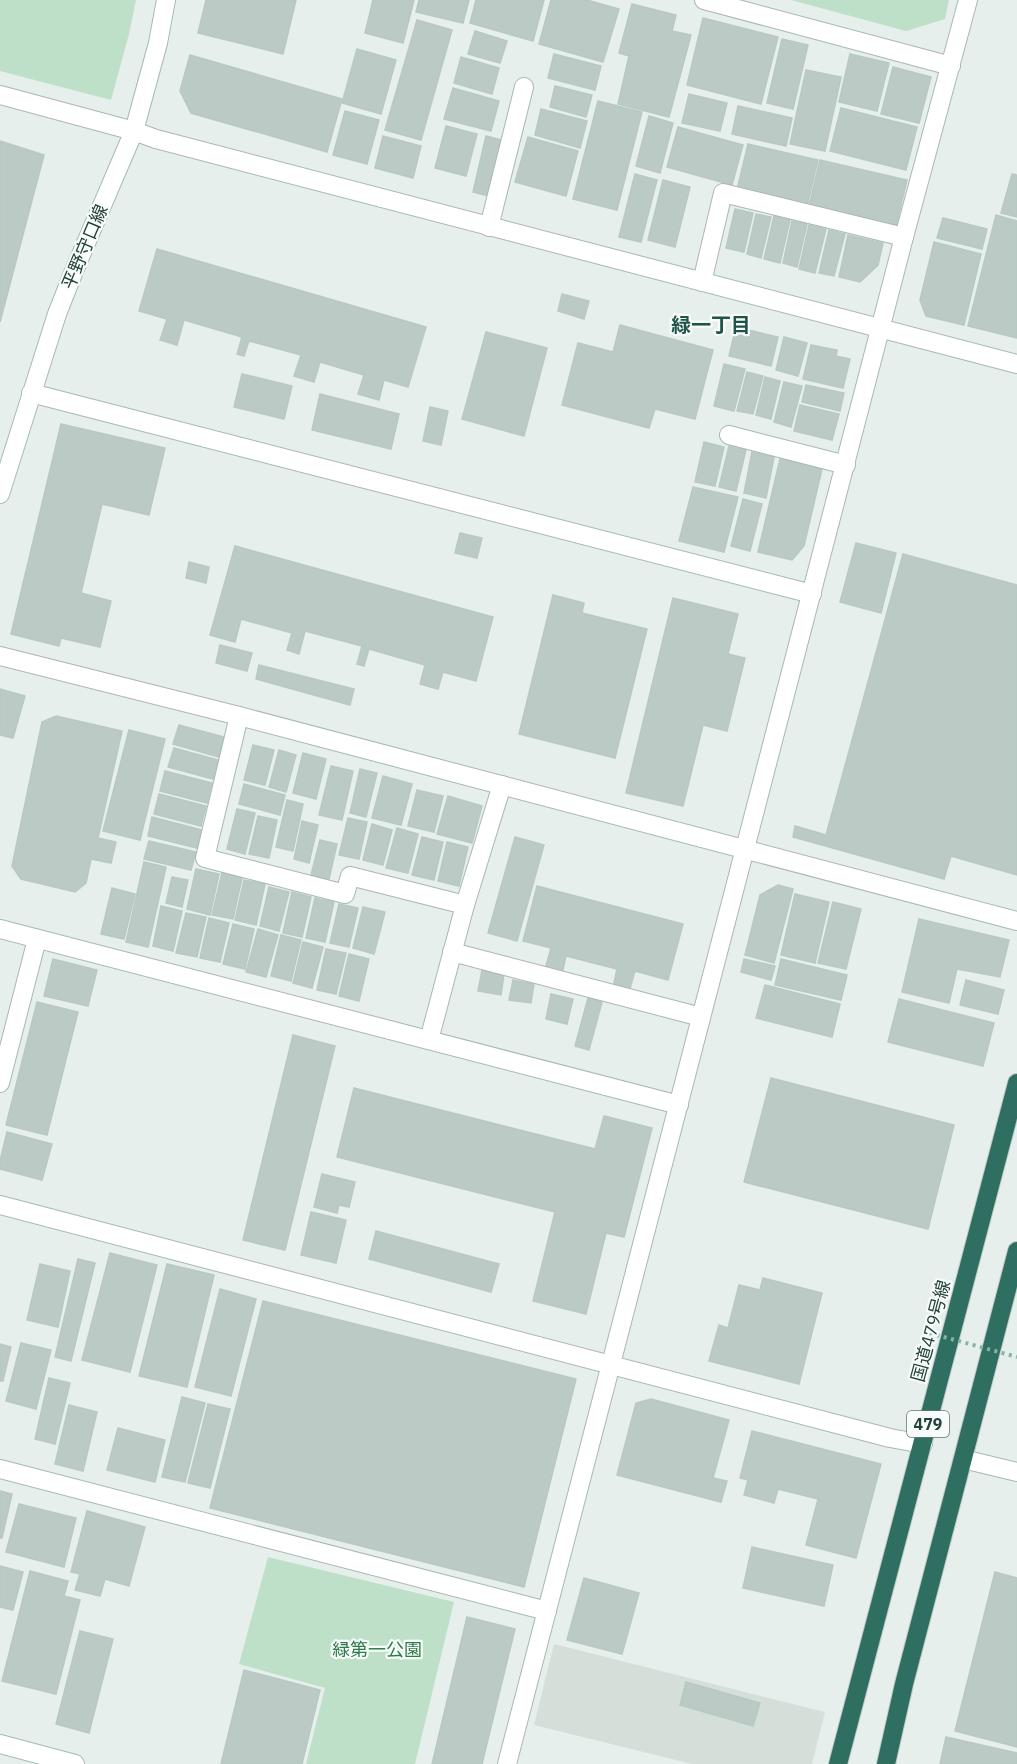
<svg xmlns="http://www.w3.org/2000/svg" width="1017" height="1764" viewBox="0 0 1017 1764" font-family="'IBM Plex Sans','Noto Sans JP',sans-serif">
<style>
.built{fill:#d4dfda}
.green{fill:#bfe0c8}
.building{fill:#bbcac4;stroke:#b8c9c2;stroke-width:1.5}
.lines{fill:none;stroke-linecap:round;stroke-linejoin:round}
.lane-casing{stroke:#a8b8b2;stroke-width:20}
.street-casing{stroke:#a8b8b2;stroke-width:20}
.secondary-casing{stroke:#a4bbb3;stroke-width:20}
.highway-casing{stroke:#c2cac8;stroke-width:20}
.lane{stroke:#fff;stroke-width:18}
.street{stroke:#fff;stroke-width:18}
.secondary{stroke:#fff;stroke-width:18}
.highway{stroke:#2f6f62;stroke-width:18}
.path-bridge{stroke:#86b3a5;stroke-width:4;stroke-dasharray:3 4.5;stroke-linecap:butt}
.labels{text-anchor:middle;stroke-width:4.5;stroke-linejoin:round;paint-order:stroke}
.shield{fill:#f7fbf9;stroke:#637a73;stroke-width:1.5}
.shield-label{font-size:16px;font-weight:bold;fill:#24423a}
.street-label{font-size:18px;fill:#24423a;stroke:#f7fbf9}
.park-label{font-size:18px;fill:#2d7a4b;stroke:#f7fbf9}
.neighbourhood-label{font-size:20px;font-weight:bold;fill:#1f5548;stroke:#f7fbf9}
</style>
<rect width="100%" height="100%" fill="#e6efeb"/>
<polygon class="built" points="554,1644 825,1712 812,1764 692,1764 534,1725"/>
<g class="green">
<polygon points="0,0 136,0 129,34 111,100 0,71"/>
<polygon points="791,0 949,0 945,19 906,31"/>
<polygon points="268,1557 454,1602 415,1764 306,1764 325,1688 239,1664"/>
</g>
<g class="building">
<polygon points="206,0 296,0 283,54 198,33"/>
<polygon points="373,0 414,0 403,43 365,33"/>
<polygon points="419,0 469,0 463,23 416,12"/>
<polygon points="476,0 544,0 533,41 470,23"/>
<polygon points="551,0 587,0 619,9 603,62 539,44"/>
<polygon points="632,4 676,15 672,31 691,35 669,117 618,104 629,56 619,53"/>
<polygon points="703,18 778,37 761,104 687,85"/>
<polygon points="417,20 452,30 421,140 385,130"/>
<polygon points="475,31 507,41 500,63 468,54"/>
<polygon points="782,39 808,45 793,109 767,103"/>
<polygon points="357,49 396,60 381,114 342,103"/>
<polygon points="554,54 601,66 595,90 548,78"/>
<polygon points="850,54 889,63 877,111 839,102"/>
<polygon points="190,55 342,99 327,152 191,113 180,91"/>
<polygon points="461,57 499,68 492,94 454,83"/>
<polygon points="893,67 931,77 919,123 881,114"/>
<polygon points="806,70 841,77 825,151 790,144"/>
<polygon points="555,86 592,95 586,117 550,107"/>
<polygon points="453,88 499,101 491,131 444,119"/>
<polygon points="689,94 727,103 720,131 682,123"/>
<polygon points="598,101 642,112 617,210 573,199"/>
<polygon points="738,106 792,118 786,146 732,134"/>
<polygon points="841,108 917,127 906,170 830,151"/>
<polygon points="541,109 587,121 580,148 535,135"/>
<polygon points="345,111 379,120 367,164 333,155"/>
<polygon points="649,116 673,123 660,173 636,166"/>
<polygon points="446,126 477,134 466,176 435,168"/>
<polygon points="678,127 743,145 732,185 667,167"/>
<polygon points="383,136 421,146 413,178 375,168"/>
<polygon points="486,136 502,140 489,196 473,192"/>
<polygon points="528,137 578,151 566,196 515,182"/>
<polygon points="0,141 44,155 0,322"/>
<polygon points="748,144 818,160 806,210 736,194"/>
<polygon points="820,160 907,180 895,230 808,210"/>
<polygon points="635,174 657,180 641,242 619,237"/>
<polygon points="1012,174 1017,175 1017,217 1001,213"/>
<polygon points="663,180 690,187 675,247 648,240"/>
<polygon points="735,209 753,213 744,252 726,248"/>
<polygon points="756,214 771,217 761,258 747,254"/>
<polygon points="996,215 1017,221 1017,338 968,326"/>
<polygon points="774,216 790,220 780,263 764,259"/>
<polygon points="943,218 987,229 982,249 937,238"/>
<polygon points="792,221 807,224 797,267 783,263"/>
<polygon points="809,225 826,229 815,273 799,269"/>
<polygon points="829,230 845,234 834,276 819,273"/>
<polygon points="848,235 883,243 878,265 860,282 839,277"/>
<polygon points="934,242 981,254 964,325 926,316 920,300"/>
<polygon points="157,249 426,327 408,387 384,380 379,400 358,394 364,375 320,362 314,382 294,376 301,355 249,341 244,356 237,354 242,337 184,320 177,345 160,340 167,319 139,311"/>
<polygon points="562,294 589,301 584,319 558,311"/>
<polygon points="620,325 713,350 695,419 655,409 649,428 562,405 578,343 613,352"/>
<polygon points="736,327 778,337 771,366 729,356"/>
<polygon points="486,332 547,348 524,436 462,419"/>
<polygon points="784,337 807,343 798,376 776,370"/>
<polygon points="811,345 837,350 836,356 850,359 843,388 803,379"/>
<polygon points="724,364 745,369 734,411 714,406"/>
<polygon points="747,372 763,376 753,414 737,411"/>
<polygon points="242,374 292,386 284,419 234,407"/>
<polygon points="765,377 780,381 771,419 756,415"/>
<polygon points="784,382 802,386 791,427 774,422"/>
<polygon points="806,385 844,393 840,411 802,402"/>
<polygon points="320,394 399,414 391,449 312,430"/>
<polygon points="800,405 839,414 832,440 794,431"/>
<polygon points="430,407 448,411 441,445 423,441"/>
<polygon points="61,424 165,448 149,515 102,504 81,593 111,601 100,647 61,638 59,646 11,634"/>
<polygon points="704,442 724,447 715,486 695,482"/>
<polygon points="729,446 746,450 736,491 719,487"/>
<polygon points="752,452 774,457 766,498 744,493"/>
<polygon points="780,459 822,469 804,546 792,560 758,552"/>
<polygon points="693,487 738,497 724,552 679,541"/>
<polygon points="743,499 762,504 750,551 731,546"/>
<polygon points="460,533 482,538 477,558 455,553"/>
<polygon points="856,543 896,553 881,613 840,602"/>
<polygon points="235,546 493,617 476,681 443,672 438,689 420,684 425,665 369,649 364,666 357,664 362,646 305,631 299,654 287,650 292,633 241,619 235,642 210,635"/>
<polygon points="903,554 1017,585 1017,875 951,856 944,879 793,837 795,826 826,835"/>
<polygon points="189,562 209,567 206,583 186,578"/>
<polygon points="553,595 584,603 582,613 647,629 615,758 519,734"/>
<polygon points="673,598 738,614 728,654 745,658 727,731 703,725 683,806 626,793"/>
<polygon points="220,645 252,653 247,671 216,663"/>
<polygon points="259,665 354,689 350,705 256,679"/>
<polygon points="0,689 25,696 13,738 0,735"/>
<polygon points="56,716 122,731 98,838 116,842 111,863 91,859 86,883 75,892 21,879 12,866 42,722"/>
<polygon points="179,725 224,737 219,757 173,744"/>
<polygon points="129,730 165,739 140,840 103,831"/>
<polygon points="253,745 274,750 265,785 244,780"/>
<polygon points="174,748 218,760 213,779 168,767"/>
<polygon points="279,750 296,755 286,792 269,787"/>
<polygon points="303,753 326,759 316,799 293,793"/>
<polygon points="331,766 353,771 342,820 319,815"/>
<polygon points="360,769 377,773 366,817 350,813"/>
<polygon points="165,771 212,783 207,803 160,791"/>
<polygon points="383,776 412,784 401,825 372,818"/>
<polygon points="244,784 285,795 280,815 239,804"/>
<polygon points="417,790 443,796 434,832 408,826"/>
<polygon points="159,794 206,806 201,826 154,814"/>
<polygon points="448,796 482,806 472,843 437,834"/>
<polygon points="287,800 303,804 293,851 276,847"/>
<polygon points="237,809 255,813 245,854 227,849"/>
<polygon points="258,816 277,820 269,858 249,854"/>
<polygon points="152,817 202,830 197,848 148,836"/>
<polygon points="348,818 367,822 359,859 339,855"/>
<polygon points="302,821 318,825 309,863 294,859"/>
<polygon points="372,824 392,830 383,865 363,860"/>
<polygon points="397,828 418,834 408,873 386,868"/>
<polygon points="422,837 443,842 434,880 412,875"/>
<polygon points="515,837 544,845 517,941 488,933"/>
<polygon points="320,840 337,844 329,879 311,875"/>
<polygon points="149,841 196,852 191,870 144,859"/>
<polygon points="447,842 468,847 459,886 438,881"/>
<polygon points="144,862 166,867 148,947 126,942"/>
<polygon points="196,869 219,874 210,915 187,909"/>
<polygon points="222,873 242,878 233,919 212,915"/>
<polygon points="172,877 188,880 182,907 166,903"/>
<polygon points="244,880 265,884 256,925 235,920"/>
<polygon points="778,885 793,889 774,963 745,955 760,895"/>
<polygon points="537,886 683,924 668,980 635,971 629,992 613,988 617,969 566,956 562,974 545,969 551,948 523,941"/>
<polygon points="269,887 289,892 279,931 260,926"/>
<polygon points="112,888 135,894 124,939 101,934"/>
<polygon points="292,892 311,897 302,937 283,933"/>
<polygon points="795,894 829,902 815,963 781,955"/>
<polygon points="315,898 334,902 325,942 306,938"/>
<polygon points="833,902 861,909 846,969 818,963"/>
<polygon points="339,904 358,908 349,947 330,943"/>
<polygon points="161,906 182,911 173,951 153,946"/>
<polygon points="363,907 385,912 374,954 353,948"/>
<polygon points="186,913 206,917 197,957 176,953"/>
<polygon points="209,918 229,923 220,962 200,958"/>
<polygon points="919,919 1009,940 1000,977 957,969 949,1003 902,992"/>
<polygon points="233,924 254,929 245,969 223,964"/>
<polygon points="258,929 278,935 266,977 246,972"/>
<polygon points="281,935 301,940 291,981 271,976"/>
<polygon points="303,942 323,947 312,988 293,983"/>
<polygon points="326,949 346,953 336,994 317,990"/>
<polygon points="349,954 369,959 359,1001 339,996"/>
<polygon points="53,959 97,970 88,1006 44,996"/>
<polygon points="744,959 775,966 771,980 741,972"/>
<polygon points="781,959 847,975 841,1000 775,985"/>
<polygon points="482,970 504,974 501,995 478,991"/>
<polygon points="513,980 534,984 531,1003 509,1000"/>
<polygon points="966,980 1004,990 998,1014 960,1005"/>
<polygon points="765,985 840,1004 832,1037 756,1018"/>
<polygon points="551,994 573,999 567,1024 546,1019"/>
<polygon points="588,998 602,1002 589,1050 575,1046"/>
<polygon points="899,999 994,1023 983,1066 888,1042"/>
<polygon points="37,1002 78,1012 47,1135 6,1125"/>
<polygon points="293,1035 335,1046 285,1250 243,1240"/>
<polygon points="771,1078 954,1125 928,1229 744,1182"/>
<polygon points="354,1088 595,1149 604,1116 652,1128 624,1237 606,1233 586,1314 533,1301 555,1212 337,1157"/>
<polygon points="7,1132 52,1144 42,1180 0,1169 0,1161"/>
<polygon points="322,1174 355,1182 349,1207 339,1205 337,1213 314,1207"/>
<polygon points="311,1212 346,1220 336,1263 301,1255"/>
<polygon points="376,1231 499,1264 491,1292 369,1259"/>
<polygon points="110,1253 157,1265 130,1372 82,1360"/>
<polygon points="78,1259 95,1263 71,1361 55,1357"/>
<polygon points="40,1264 70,1271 58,1327 27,1320"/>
<polygon points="167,1264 214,1275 187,1387 139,1376"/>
<polygon points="763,1278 822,1293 799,1384 709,1361 719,1325 728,1328 739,1285 760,1290"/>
<polygon points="220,1289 256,1299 231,1396 195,1387"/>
<polygon points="263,1301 576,1379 524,1587 210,1508"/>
<polygon points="21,1343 51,1350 36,1409 6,1401"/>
<polygon points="0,1344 11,1347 3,1381 0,1381"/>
<polygon points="49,1378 70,1383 55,1444 35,1439"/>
<polygon points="182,1397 205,1403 185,1482 162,1477"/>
<polygon points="651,1399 729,1420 713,1478 727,1481 721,1502 617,1475 636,1403"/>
<polygon points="208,1404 230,1409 210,1488 188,1483"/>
<polygon points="69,1405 97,1412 83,1471 55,1464"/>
<polygon points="118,1428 165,1440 155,1482 107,1470"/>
<polygon points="752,1431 881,1464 856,1558 806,1545 818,1499 778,1489 774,1503 744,1495 748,1480 740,1478"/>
<polygon points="0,1491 12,1494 2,1538 0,1538"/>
<polygon points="19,1504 76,1518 64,1567 6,1552"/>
<polygon points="87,1511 145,1527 129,1586 105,1579 100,1596 75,1590 80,1574 71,1572"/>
<polygon points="752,1547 833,1565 824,1606 743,1588"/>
<polygon points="0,1566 23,1572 13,1610 0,1607"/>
<polygon points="30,1571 68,1581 64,1596 80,1600 56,1694 2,1681"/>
<polygon points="995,1572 1017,1578 1017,1747 955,1731"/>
<polygon points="584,1578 639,1593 622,1654 567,1640"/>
<polygon points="467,1617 515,1629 482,1764 432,1764"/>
<polygon points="80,1631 113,1639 89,1733 56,1724"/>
<polygon points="244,1670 320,1690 302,1764 221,1764"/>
<polygon points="686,1682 760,1703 753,1726 680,1705"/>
<polygon points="946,1737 1017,1753 1017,1764 940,1764"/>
</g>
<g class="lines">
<defs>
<g id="lane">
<polyline points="0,95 134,131"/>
<polyline points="729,435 846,465"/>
<polyline points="239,716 205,858 345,894 350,876 465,905"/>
<polyline points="452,952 701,1017"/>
<polyline points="0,1083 37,939"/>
</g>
<g id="street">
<polyline points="704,0 951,66"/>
<polyline points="134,131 156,139 1017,364"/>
<polyline points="489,227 524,87"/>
<polyline points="702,282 723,193 904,237"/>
<polyline points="31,393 812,594"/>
<polyline points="0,656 239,716 1017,921"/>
<polyline points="0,929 679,1105"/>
<polyline points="429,1040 465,905 502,785"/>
<polyline points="0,1205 890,1438 923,1444"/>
<polyline points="963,1459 1017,1472"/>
<polyline points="0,1469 547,1611"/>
<polyline points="507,1764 904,237 968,0"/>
</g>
<g id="secondary">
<polyline points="0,494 57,314 74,271 134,131 158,43 166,0"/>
<polyline points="0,1744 75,1764"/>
</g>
<g id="highway">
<polyline points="838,1764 1017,1083"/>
<polyline points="886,1764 904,1684 1017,1251"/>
</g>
</defs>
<use href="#lane" class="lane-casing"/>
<use href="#street" class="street-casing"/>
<use href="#secondary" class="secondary-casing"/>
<use href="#highway" class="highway-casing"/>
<use href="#lane" class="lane"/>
<use href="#street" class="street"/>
<use href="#secondary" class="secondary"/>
<use href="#highway" class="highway"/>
<polyline class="path-bridge" points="922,1331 1017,1357"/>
</g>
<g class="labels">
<rect class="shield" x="907" y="1411" width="42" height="26" rx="4.5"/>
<g class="shield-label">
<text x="928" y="1430">479</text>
</g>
<g class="street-label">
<text transform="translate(85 247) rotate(-67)" y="6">平野守口線</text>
<text transform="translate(931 1331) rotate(-75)" y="6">国道479号線</text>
</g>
<g class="park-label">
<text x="377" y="1656">緑第一公園</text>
</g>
<g class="neighbourhood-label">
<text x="711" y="332">緑一丁目</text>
</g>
</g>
</svg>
